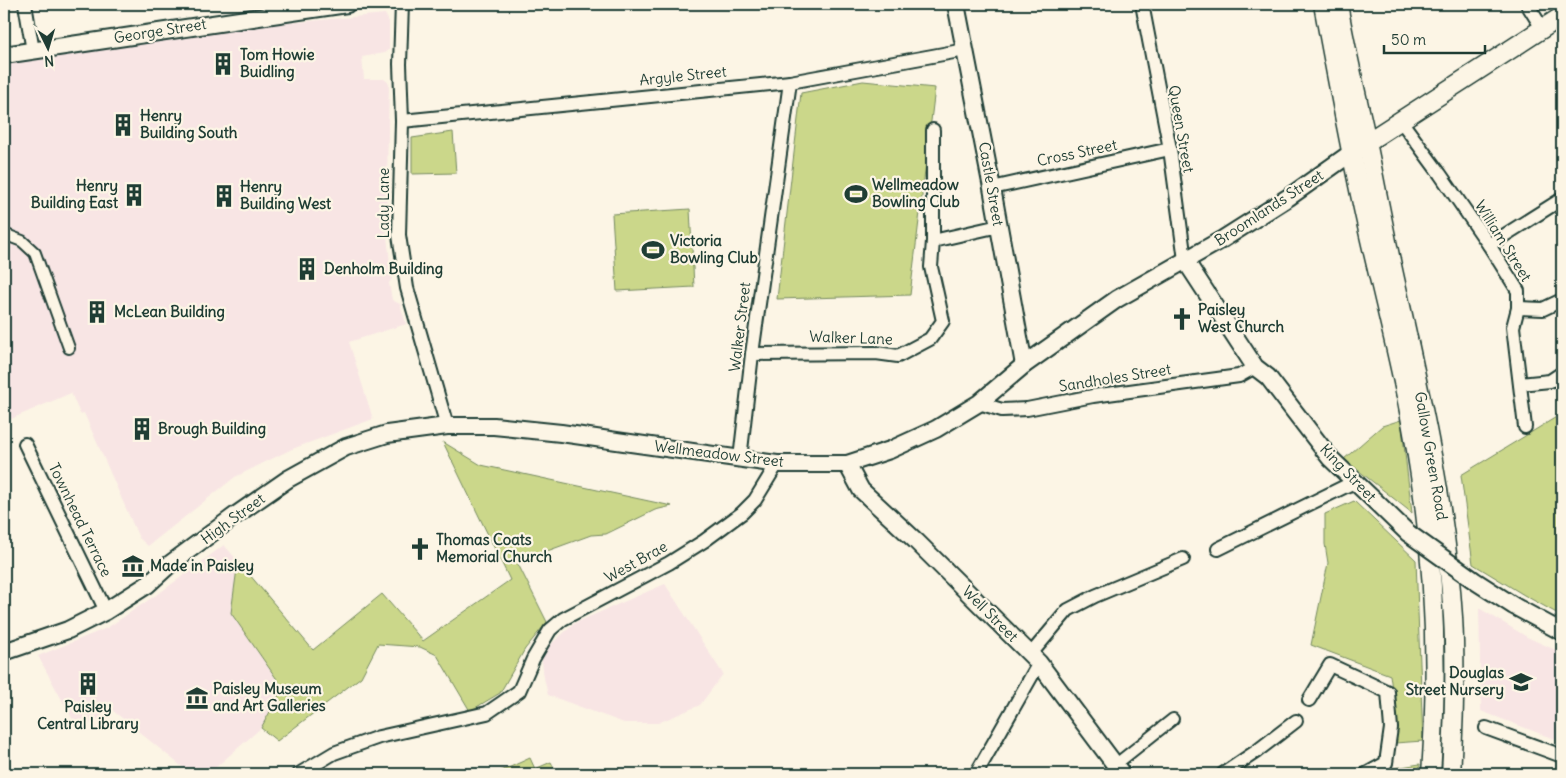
<svg xmlns="http://www.w3.org/2000/svg" width="1566" height="778" viewBox="0 0 1566 778" font-family="Delius,sans-serif">
<style>
.built{fill:#f8e5e4}
.green{fill:#cbd78a;stroke:#758a5f}
.lines{fill:none;stroke-linecap:round;stroke-linejoin:round}
.pedestrian-casing{stroke:#1f3d34;stroke-width:14}
.minor-casing{stroke:#1f3d34;stroke-width:16}
.tertiary-casing{stroke:#1f3d34;stroke-width:20}
.secondary-casing{stroke:#1f3d34;stroke-width:21}
.pedestrian{stroke:#fcf5e5;stroke-width:10}
.minor{stroke:#fcf5e5;stroke-width:12}
.tertiary{stroke:#fcf5e5;stroke-width:16}
.secondary{stroke:#fcf5e5;stroke-width:18}
.tertiary-bridge-casing{stroke:#1f3d34;stroke-width:20;stroke-linecap:butt}
.tertiary-bridge{stroke:#fcf5e5;stroke-width:16}
.labels{text-anchor:middle;stroke-width:4.5;stroke-linejoin:round;paint-order:stroke}
.street-label{font-size:15px;fill:#1f3d34;stroke:#fcf5e5}
.poi-label{font-size:15px;font-weight:bold;fill:#1f3d34;stroke:#fcf5e5;text-anchor:start}
</style>
<rect width="100%" height="100%" fill="#fcf5e5"/>
<filter id="ink" filterUnits="userSpaceOnUse"><feTurbulence type="fractalNoise" baseFrequency=".02" numOctaves="2"/><feDisplacementMap in="SourceGraphic" scale="10" xChannelSelector="R" yChannelSelector="G"/><feConvolveMatrix kernelMatrix="1 2 1 2 8 2 1 2 1" color-interpolation-filters="sRGB"/></filter>
<g filter="url(#ink)">
<g class="built">
<polygon points="385,14 389,22 389,50 385,53 362,57 364,79 384,79 389,83 386,228 392,279 389,283 392,300 400,304 406,324 349,342 373,419 292,449 235,477 148,546 139,538 84,413 80,414 71,393 4,422 4,62 160,35"/>
<polygon points="224,545 238,561 231,613 283,689 261,728 208,774 191,774 112,710 79,731 38,656 107,628 165,589"/>
<polygon points="665,584 723,674 700,705 658,723 624,723 548,695 544,678 541,653 575,623"/>
<polygon points="1479,608 1527,637 1562,653 1562,742 1481,711"/>
</g>
<g class="green">
<polygon points="863,81 935,88 910,295 777,299 801,93"/>
<polygon points="453,132 456,173 412,174 412,138"/>
<polygon points="690,209 694,287 617,291 612,214"/>
<polygon points="1558,416 1562,420 1562,616 1524,595 1473,564 1461,475"/>
<polygon points="1401,420 1412,513 1344,459 1382,426"/>
<polygon points="443,442 481,465 672,506 655,510 606,534 591,535 517,562 547,622 525,649 500,693 470,711 437,655 420,647 378,644 361,677 277,741 261,728 283,688 231,613 238,561 313,650 382,594 423,641 510,580"/>
<polygon points="1354,501 1416,560 1423,741 1395,743 1396,718 1390,675 1311,645 1328,563 1325,544 1325,514"/>
<polygon points="530,758 535,769 551,762 557,774 495,774"/>
<polygon points="1420,764 1419,774 1376,774 1382,770"/>
</g>
<g class="lines">
<defs>
<g id="pedestrian">
<polyline points="4,234 22,241 35,253 69,348"/>
<polyline points="1115,765 1173,719"/>
</g>
<g id="minor">
<polyline points="25,4 33,51"/>
<polyline points="402,4 400,64 402,121 399,235 407,288 447,426"/>
<polyline points="1142,4 1170,149 1185,260"/>
<polyline points="1527,4 1542,28"/>
<polyline points="402,121 790,82 965,50"/>
<polyline points="1401,121 1440,174 1489,245 1518,291 1518,308 1513,327 1525,427"/>
<polyline points="933,130 933,241"/>
<polyline points="992,188 1170,149"/>
<polyline points="1489,245 1562,199"/>
<polyline points="1518,308 1543,309 1562,300"/>
<polyline points="752,354 876,353 898,356 930,339 943,321 931,267 933,241 999,226"/>
<polyline points="1520,384 1550,381 1562,373"/>
<polyline points="979,403 1002,410 1027,409 1093,396 1239,376 1255,367"/>
<polyline points="25,444 106,611"/>
<polyline points="740,459 752,354 790,82"/>
<polyline points="1218,549 1354,482"/>
<polyline points="1030,655 1068,610 1095,596 1183,559"/>
<polyline points="1309,700 1330,665 1388,692 1391,728 1386,763 1366,774"/>
<polyline points="1486,728 1562,756"/>
<polyline points="299,774 334,753 379,737 487,713 519,691 533,659 550,630 563,619 669,563 704,541 742,513 755,500 777,464"/>
<polyline points="976,774 1039,663"/>
<polyline points="1223,774 1257,751 1296,721"/>
</g>
<g id="tertiary">
<polyline points="956,4 992,188 1024,365"/>
<polyline points="4,55 347,4"/>
<polyline points="1185,260 1255,367 1268,377 1330,458 1375,501"/>
<polyline points="847,464 861,490 916,541 1039,663 1122,774"/>
<polyline points="1514,606 1562,632"/>
<polyline points="4,652 68,630 106,611 147,585 170,564 236,515 288,479 346,447 387,434 447,426 494,426 561,433 777,464 847,464 890,450 936,429 979,403 1024,365 1117,299 1223,239 1289,197 1351,153"/>
</g>
<g id="secondary">
<path d="M 1323,4 C 1337,80 1351,156 1368,231 C 1386,310 1407,388 1419,469 C 1435,569 1438,673 1431,774"/>
<path d="M 1338,4 C 1346,50 1357,96 1367,142 C 1377,191 1386,240 1397,288 C 1421,397 1446,506 1453,617 C 1456,669 1454,722 1451,774"/>
<polyline points="1358,148 1562,16"/>
</g>
</defs>
<use href="#pedestrian" class="pedestrian-casing"/>
<use href="#minor" class="minor-casing"/>
<use href="#tertiary" class="tertiary-casing"/>
<use href="#secondary" class="secondary-casing"/>
<use href="#pedestrian" class="pedestrian"/>
<use href="#minor" class="minor"/>
<use href="#tertiary" class="tertiary"/>
<use href="#secondary" class="secondary"/>
<defs>
<polyline id="tertiary-bridge" points="1375,501 1408,533 1475,581 1514,606"/>
</defs>
<use href="#tertiary-bridge" class="tertiary-bridge-casing"/>
<use href="#tertiary-bridge" class="tertiary-bridge"/>
</g>
</g>
<defs>
<symbol id="building-bare" viewBox="-9 -9 18 18"><path d="M-4-6H4V6H1V3H-1V6H-4ZM-2.5-4.3h1.7v1.8h-1.7ZM.8-4.3h1.7v1.8H.8ZM-2.5-1h1.7V.8h-1.7ZM.8-1h1.7V.8H.8Z" fill="#1f3d34" stroke="#fcf5e5" stroke-width="2.5" paint-order="stroke"/></symbol>
<symbol id="stadium-bare" viewBox="-9 -9 18 18"><path d="M0-5a6.5 5 0 1 0 0 10a6.5 5 0 1 0 0-10ZM-3.5-1.8h7v3.6h-7Z" fill="#1f3d34" stroke="#fcf5e5" stroke-width="2.5" paint-order="stroke"/></symbol>
<symbol id="church-bare" viewBox="-9 -9 18 18"><path d="M-1.2-6h2.4v3.5h3.3v2.4h-3.3V6h-2.4V-.1h-3.3v-2.4h3.3Z" fill="#1f3d34" stroke="#fcf5e5" stroke-width="2.5" paint-order="stroke"/></symbol>
<symbol id="museum-bare" viewBox="-9 -9 18 18"><path d="M0-6L6-3V-2H-6V-3ZM-5-1h2V3h-2ZM-1-1h2V3h-2ZM3-1h2V3H3ZM-6 4H6V6H-6Z" fill="#1f3d34" stroke="#fcf5e5" stroke-width="2.5" paint-order="stroke"/></symbol>
<symbol id="school-bare" viewBox="-9 -9 18 18"><path d="M0-5L7-2L0 1L-7-2ZM-4 1L0 2.5L4 1V4Q0 6-4 4Z" fill="#1f3d34" stroke="#fcf5e5" stroke-width="2.5" paint-order="stroke"/></symbol>
</defs>
<g fill-rule="evenodd">
<use href="#building-bare" x="207" y="48" width="32" height="32"/>
<use href="#building-bare" x="107" y="109" width="32" height="32"/>
<use href="#stadium-bare" x="840" y="178" width="32" height="32"/>
<use href="#building-bare" x="118" y="179" width="32" height="32"/>
<use href="#building-bare" x="208" y="180" width="32" height="32"/>
<use href="#stadium-bare" x="637" y="234" width="32" height="32"/>
<use href="#building-bare" x="291" y="253" width="32" height="32"/>
<use href="#building-bare" x="81" y="296" width="32" height="32"/>
<use href="#church-bare" x="1166" y="303" width="32" height="32"/>
<use href="#building-bare" x="126" y="413" width="32" height="32"/>
<use href="#church-bare" x="404" y="533" width="32" height="32"/>
<use href="#museum-bare" x="117" y="550" width="32" height="32"/>
<use href="#school-bare" x="1505" y="666" width="32" height="32"/>
<use href="#building-bare" x="72" y="668" width="32" height="32"/>
<use href="#museum-bare" x="181" y="682" width="32" height="32"/>
</g>
<g class="labels">
<g class="street-label">
<text transform="translate(160 31) rotate(-9)" y="5">George Street</text>
<text transform="translate(683 76) rotate(-6)" y="5">Argyle Street</text>
<text transform="translate(1181 129) rotate(80)" y="5">Queen Street</text>
<text transform="translate(1077 153) rotate(-12)" y="5">Cross Street</text>
<text transform="translate(991 184) rotate(80)" y="5">Castle Street</text>
<text transform="translate(384 203) rotate(-90)" y="5">Lady Lane</text>
<text transform="translate(1269 208) rotate(-33)" y="5">Broomlands Street</text>
<text transform="translate(1503 241) rotate(58)" y="5">William Street</text>
<text transform="translate(740 327) rotate(-83)" y="5">Walker Street</text>
<text transform="translate(851 338) rotate(2)" y="5">Walker Lane</text>
<text transform="translate(1115 378) rotate(-9)" y="5">Sandholes Street</text>
<text transform="translate(719 454) rotate(7)" y="5">Wellmeadow Street</text>
<text transform="translate(1431 456) rotate(80)" y="5">Gallow Green Road</text>
<text transform="translate(1348 473) rotate(46)" y="5">King Street</text>
<text transform="translate(233 519) rotate(-36)" y="5">High Street</text>
<text transform="translate(80 520) rotate(64)" y="5">Townhead Terrace</text>
<text transform="translate(636 562) rotate(-29)" y="5">West Brae</text>
<text transform="translate(990 614) rotate(45)" y="5">Well Street</text>
</g>
<g class="poi-label">
<text x="240" y="60">Tom Howie<tspan x="240" dy="17">Buidling</tspan></text>
<text x="140" y="121">Henry<tspan x="140" dy="17">Building South</tspan></text>
<text x="872" y="190">Wellmeadow<tspan x="872" dy="17">Bowling Club</tspan></text>
<text x="118" y="191" text-anchor="end">Henry<tspan x="118" dy="17">Building East</tspan></text>
<text x="240" y="192">Henry<tspan x="240" dy="17">Building West</tspan></text>
<text x="670" y="246">Victoria<tspan x="670" dy="17">Bowling Club</tspan></text>
<text x="324" y="274">Denholm Building</text>
<text x="1198" y="315">Paisley<tspan x="1198" dy="17">West Church</tspan></text>
<text x="114" y="317">McLean Building</text>
<text x="158" y="434">Brough Building</text>
<text x="436" y="545">Thomas Coats<tspan x="436" dy="17">Memorial Church</tspan></text>
<text x="150" y="571">Made in Paisley</text>
<text x="1504" y="678" text-anchor="end">Douglas<tspan x="1504" dy="17">Street Nursery</tspan></text>
<text x="213" y="694">Paisley Museum<tspan x="213" dy="17">and Art Galleries</tspan></text>
<text x="88" y="712" text-anchor="middle">Paisley<tspan x="88" dy="17">Central Library</tspan></text>
</g>
</g>
<rect width="1566" height="778" fill="none" stroke="#fcf5e5" stroke-width="20"/>
<rect x="10" y="10" width="1546" height="758" fill="none" stroke="#1f3d34" stroke-width="2" filter="url(#ink)"/>
<g transform="translate(48 48) rotate(175)" stroke="#fcf5e5" stroke-width="4" paint-order="stroke">
<path d="M0-4L9 19L0 12L-9 19Z" fill="#1f3d34"/>
<text y="-8" font-size="14" font-weight="bold" text-anchor="middle" fill="#1f3d34">N</text>
</g>
<path d="M1384 45v8h101v-8" fill="none" stroke="#1f3d34" stroke-width="2.5"/>
<text x="1391" y="45" font-size="15" fill="#1f3d34" stroke="#fcf5e5" stroke-width="4" paint-order="stroke">50 m</text>
</svg>
